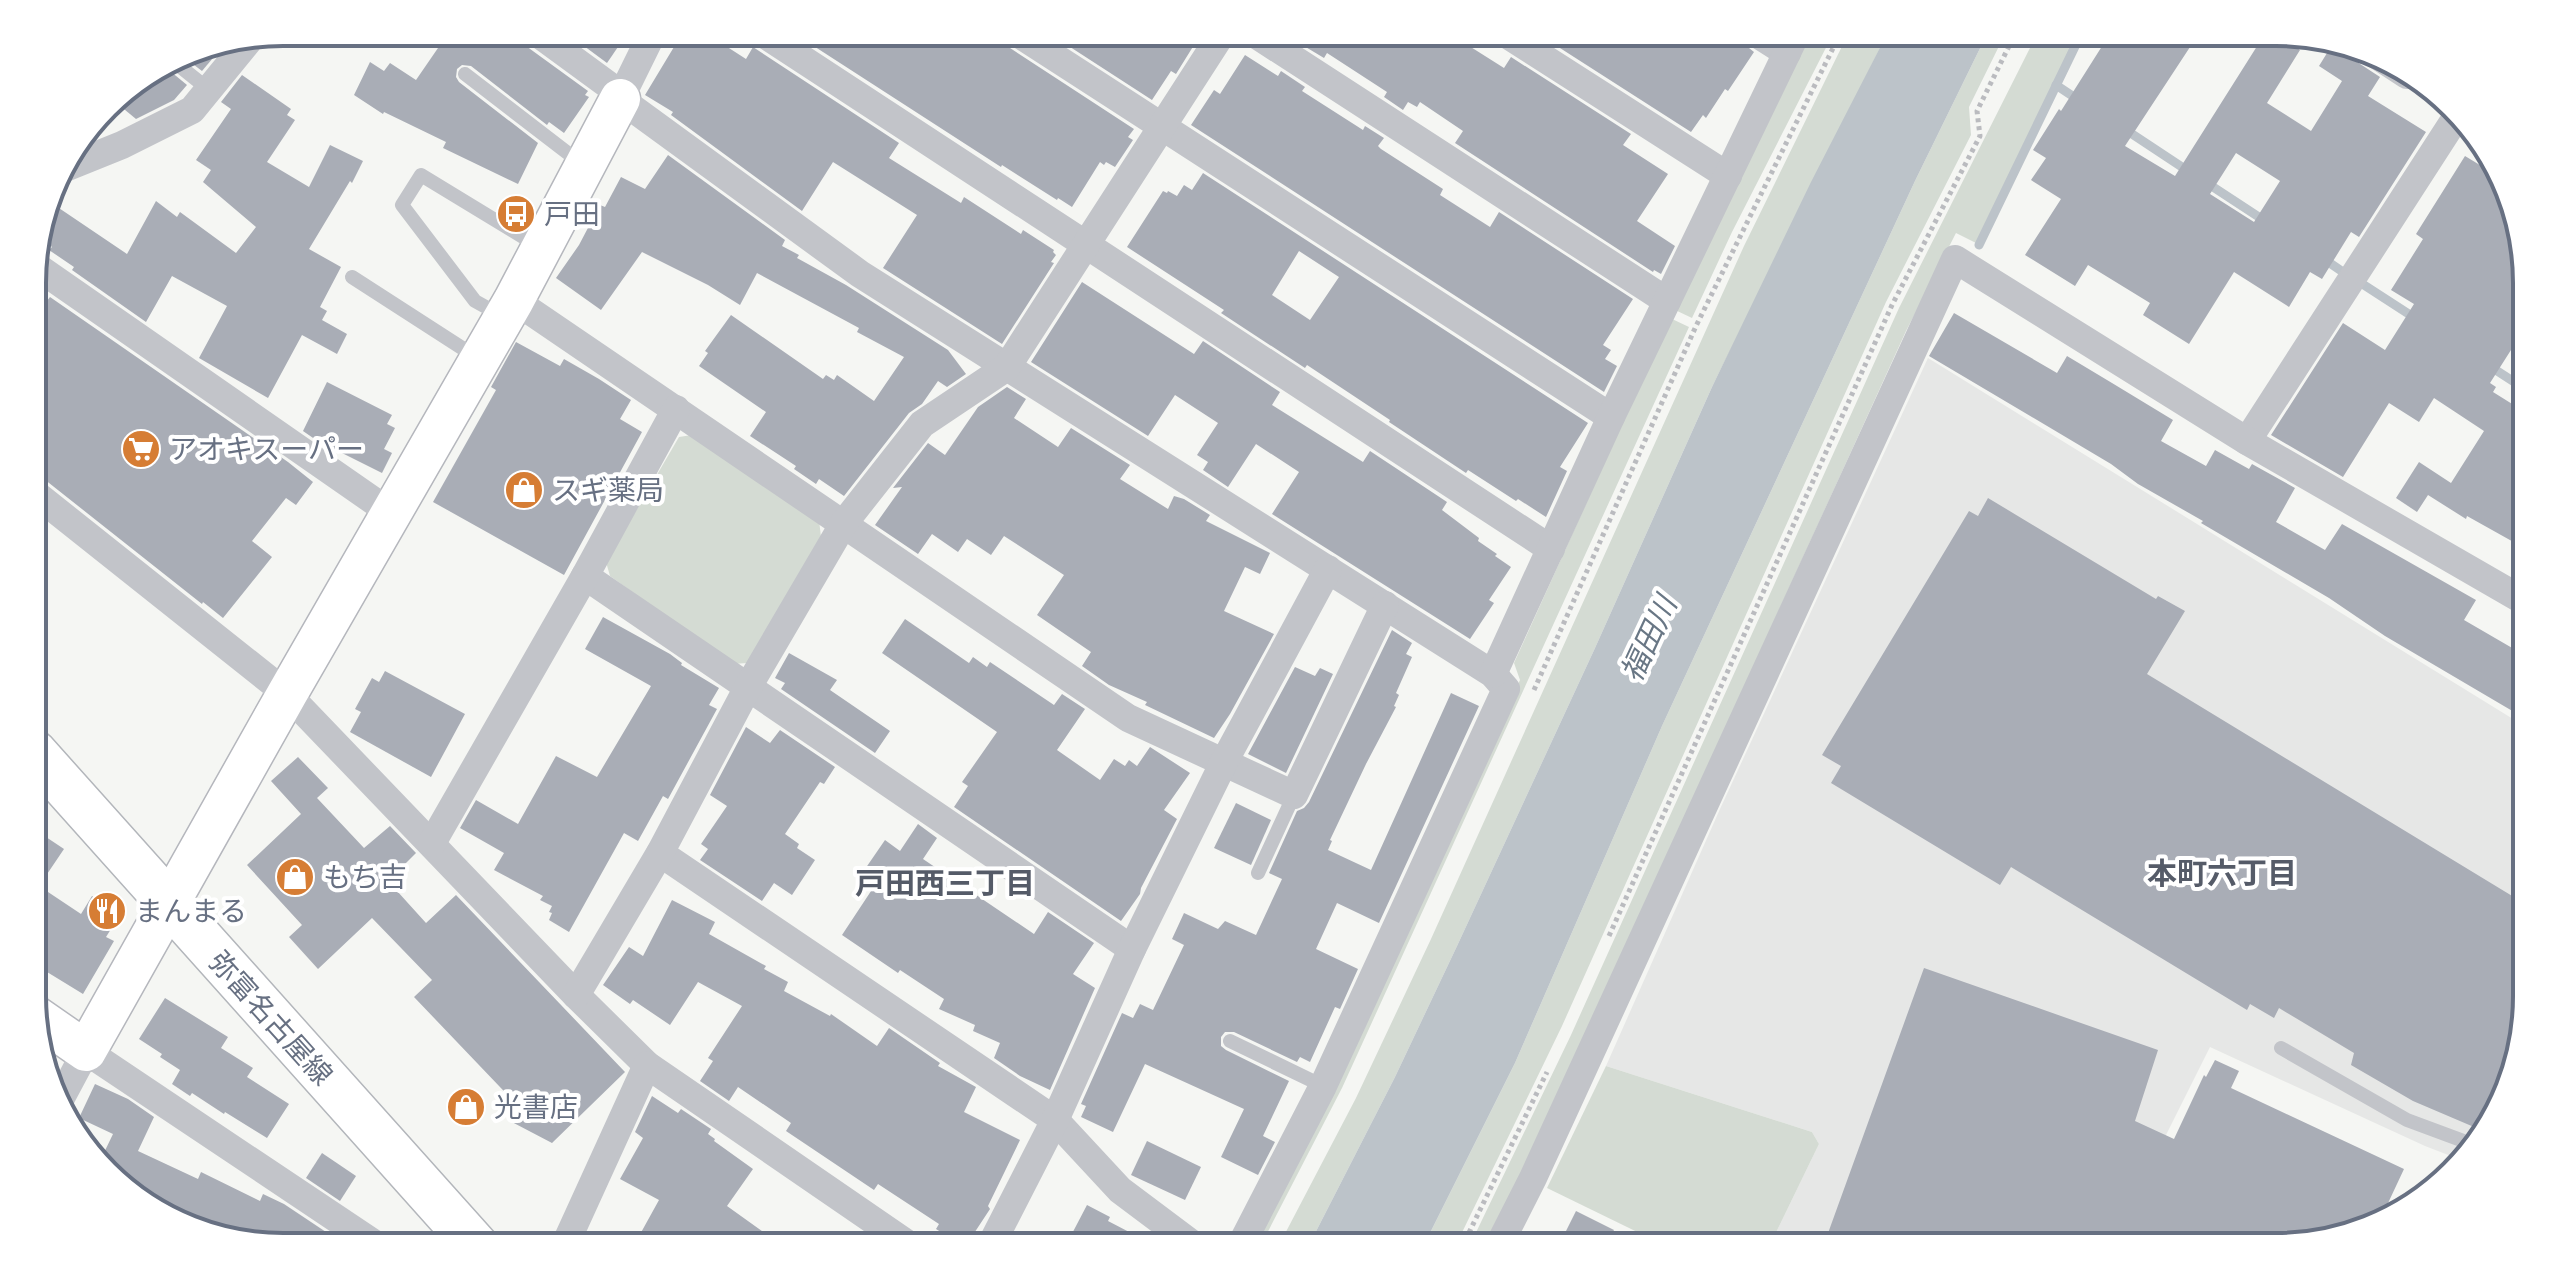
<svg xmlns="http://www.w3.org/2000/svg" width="2559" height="1279" viewBox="0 0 2559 1279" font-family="Jost,'Noto Sans JP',sans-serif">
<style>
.built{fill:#e6e7e6}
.green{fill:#d4dbd3}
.water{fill:#bcc3c9}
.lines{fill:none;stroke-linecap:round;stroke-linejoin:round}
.stream{stroke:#bcc3c9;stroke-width:9}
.building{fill:#a9adb6;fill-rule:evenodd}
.secondary-casing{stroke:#b5b7bd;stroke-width:43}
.primary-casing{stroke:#b3b6bb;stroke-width:47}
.path{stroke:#babbbf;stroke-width:5;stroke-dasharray:4 4;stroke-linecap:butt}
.lane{stroke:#c2c4c9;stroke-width:14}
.street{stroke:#c2c4c9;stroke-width:28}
.secondary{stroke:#fff;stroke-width:40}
.primary{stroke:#fff;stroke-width:44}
.labels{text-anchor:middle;stroke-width:8;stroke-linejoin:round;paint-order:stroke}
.poi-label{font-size:28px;fill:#677082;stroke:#fff;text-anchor:start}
.street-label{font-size:28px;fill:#677082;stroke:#fff}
.water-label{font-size:30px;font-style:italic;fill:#697785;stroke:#fff}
.neighbourhood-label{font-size:30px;font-weight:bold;fill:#555b68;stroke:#fff}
.rim{fill:none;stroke:#677082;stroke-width:4}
</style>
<rect width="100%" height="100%" fill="#f5f6f3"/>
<polygon class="built" points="1928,358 2526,727 2527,996 2501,1106 2456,1158 2425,1146 2210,1047 2110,1247 1769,1247 1819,1144 1812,1132 1606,1066 1720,809"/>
<g class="green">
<polygon points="1808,32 1834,32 1732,232 1692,318 1673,309"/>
<polygon points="1849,32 1888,32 1712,387 1595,648 1457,946 1395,1077 1308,1247 1278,1247 1356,1098 1431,939 1744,246"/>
<polygon points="1988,32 2006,32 1969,107 1971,135 1886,302 1562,1026 1455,1247 1423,1247 1515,1063 1662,726 1915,181"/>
<polygon points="2038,32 2079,32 1976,243 1956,233 1906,331 1582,1043 1486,1247 1469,1247 1571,1035 1899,308"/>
<polygon points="1670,318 1689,327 1342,1088 1260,1247 1249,1247 1404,931 1520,680 1514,663"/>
<polygon points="692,435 819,520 821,537 747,663 733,664 610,576 606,562 679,437"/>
<polygon points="1606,1066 1812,1132 1819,1144 1769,1247 1668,1247 1547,1188"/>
</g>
<polygon class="water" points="1888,32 1988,32 1915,181 1662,726 1515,1063 1423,1247 1308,1247 1395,1077 1457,946 1595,648 1712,387 1811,182"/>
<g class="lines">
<g class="stream">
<polyline points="2056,85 2080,101"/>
<polyline points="2123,128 2191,173"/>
<polyline points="2207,183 2268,223"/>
<polyline points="1979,245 2082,32"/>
<polyline points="2324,259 2340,270"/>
<polyline points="2364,285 2418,320"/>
<polyline points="2488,365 2525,389"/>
</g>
</g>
<g class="building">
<polygon points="449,32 519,32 521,40 526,46 588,91 585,95 589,97 564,133 549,122 547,125 471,66 462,65 457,69 456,77 459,82 538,143 518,184 443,148 446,142 384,112 383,114 354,95 370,62 384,71 390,63 416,80"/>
<polygon points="565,32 603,32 620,44 607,63"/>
<polygon points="683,32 704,32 746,59 753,47 899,143 889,158 961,203 964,197 1021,234 1023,230 1054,250 1053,252 1056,255 1051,262 1054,263 1002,344 883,268 917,215 833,162 802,211 671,115 673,112 645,95"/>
<polygon points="792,32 999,32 1001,40 1007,46 1134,129 1128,137 1133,140 1115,167 1106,162 1104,165 1100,162 1072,207 1058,198 1057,200 1002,165 1001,167"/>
<polygon points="1047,32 1175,32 1194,45 1176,74 1171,71 1152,100"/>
<polygon points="1295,32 1447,32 1504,68 1511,57 1631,134 1623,145 1668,174 1637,221 1675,246 1661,274 1654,270 1653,272 1455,143 1463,131 1420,102 1417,107 1408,102 1403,110 1384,97 1387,92 1327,53 1324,58 1299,43 1303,37"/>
<polygon points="1535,32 1737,32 1739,40 1754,52 1728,91 1725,89 1706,118 1703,115 1691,132"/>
<path d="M 2111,32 L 2135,32 L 2153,43 L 2160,32 L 2173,32 L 2192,44 L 2125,146 L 2175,176 L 2266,32 L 2271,32 L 2300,50 L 2267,103 L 2311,131 L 2342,81 L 2319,66 L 2332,45 L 2355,58 L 2354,60 L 2380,77 L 2368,96 L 2426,132 L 2359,237 L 2351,232 L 2322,279 L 2310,272 L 2289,307 L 2234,272 L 2189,344 L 2143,315 L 2150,303 L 2088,265 L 2075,286 L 2025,255 L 2061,199 L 2031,180 L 2046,158 L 2033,150 L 2059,109 L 2061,111 ZM 2236,153 L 2280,181 L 2254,222 L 2210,194 Z"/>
<polygon points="211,46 218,52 202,71 181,55 188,51"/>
<polygon points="1245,55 1278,76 1281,71 1305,87 1302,91 1363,130 1365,126 1384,138 1378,146 1381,149 1443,189 1440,195 1490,227 1499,212 1633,299 1603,345 1611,350 1605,359 1617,366 1604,392 1191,125 1214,90 1220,94"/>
<polygon points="164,66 187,85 174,100 136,119 113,100 117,95"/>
<polygon points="242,75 291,109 287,115 295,120 267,162 309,187 330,145 363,161 352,183 350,181 309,249 341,267 320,307 327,311 322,320 347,334 337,354 302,335 268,398 199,358 227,306 172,276 146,322 72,270 74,267 49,250 52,247 42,239 50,202 127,254 156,201 177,217 180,212 236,253 256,227 203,182 211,170 196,160 231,109 221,102"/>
<polygon points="668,155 785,240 782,246 799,255 797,258 846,285 948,350 966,374 947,387 938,381 922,404 909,413 844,496 819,479 816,484 794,469 796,466 750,436 766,412 699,366 708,353 705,351 731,315 823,379 826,375 834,380 837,375 874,401 904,357 857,332 859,328 757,273 740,305 708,285 642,252 601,310 556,278 579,245 600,205 605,207 621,177 645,189"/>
<polygon points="2465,156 2493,173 2525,251 2525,328 2490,383 2496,387 2493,392 2525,412 2526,549 2467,516 2466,519 2428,495 2417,512 2396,498 2419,462 2451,483 2484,431 2434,398 2419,422 2389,403 2343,477 2271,435 2343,323 2385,350 2414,304 2391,290 2423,239 2416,234"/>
<path d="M 1203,173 L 1588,423 L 1560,467 L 1567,471 L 1546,517 L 1518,499 L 1516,501 L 1468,470 L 1466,473 L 1389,422 L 1390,420 L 1307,365 L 1305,368 L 1221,313 L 1224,310 L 1127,247 L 1163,191 L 1167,193 L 1168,191 L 1177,196 L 1184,185 L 1192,190 ZM 1299,251 L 1339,277 L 1310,320 L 1272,295 Z"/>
<polygon points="1082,282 1194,354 1203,341 1280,392 1272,405 1363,462 1370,451 1447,502 1442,510 1479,538 1478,541 1497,554 1495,556 1511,567 1489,600 1494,603 1470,639 1272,514 1299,472 1256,444 1228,487 1203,470 1208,462 1197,455 1218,423 1175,395 1148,436 1031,362"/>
<polygon points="50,297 288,462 313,482 296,505 286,498 252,541 272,557 223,618 203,602 202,604 44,479 33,474 33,319"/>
<polygon points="1954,313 2057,373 2067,356 2112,383 2173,420 2161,441 2206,466 2215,450 2249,469 2252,464 2295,488 2276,522 2325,550 2342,524 2476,600 2464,620 2526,656 2526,719 2385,636 2329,598 2201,523 2203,521 2138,484 2111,464 1929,356"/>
<polygon points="516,342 560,366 564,359 599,379 631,400 620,419 642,432 564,575 433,502 496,390 491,387"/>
<polygon points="327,382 392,415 387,424 395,428 384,449 392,453 382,473 316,440 303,431"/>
<polygon points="1007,387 1026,399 1014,418 1058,447 1071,428 1130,465 1120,479 1168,509 1174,496 1184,499 1210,515 1206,521 1270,553 1260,574 1245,567 1224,611 1274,634 1230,714 1214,738 1145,705 1147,702 1109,685 1082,666 1091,652 1037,615 1064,575 1004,536 991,555 967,539 958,552 932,534 918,554 875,525 902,487 893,488 928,443 945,455 978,407"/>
<polygon points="1988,498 2156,599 2158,596 2185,611 2147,674 2527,905 2527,996 2501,1106 2481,1130 2413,1101 2351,1065 2354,1053 2279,1008 2274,1018 2250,1004 2247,1010 2011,867 2000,885 1831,783 1841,766 1822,755 1969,511 1978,516"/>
<polygon points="603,617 670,654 682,663 681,665 719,688 709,705 717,709 668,799 663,796 638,841 624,833 569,932 549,920 552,913 549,912 552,906 540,900 543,896 494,870 504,853 460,828 476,800 518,824 556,756 597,777 651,686 585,649"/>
<polygon points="905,619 969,663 973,657 987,667 990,662 1054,705 1062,694 1085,709 1057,750 1100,780 1114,759 1125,766 1129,760 1137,766 1150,747 1190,773 1164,810 1177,819 1141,888 1140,894 1121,921 954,807 968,786 962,782 997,732 882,653"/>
<polygon points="1392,630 1412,643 1406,654 1412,657 1396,693 1399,695 1394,706 1396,707 1366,764 1330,840 1332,841 1328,850 1371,870 1451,693 1479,706 1379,923 1337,903 1316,949 1358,969 1340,1009 1335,1007 1310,1062 1300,1057 1297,1062 1234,1032 1225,1032 1221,1037 1221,1046 1226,1050 1289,1081 1263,1136 1275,1142 1258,1175 1221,1157 1244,1109 1145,1064 1113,1132 1081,1117 1086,1106 1081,1104 1122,1013 1133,1018 1140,1004 1153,1010 1184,945 1172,939 1184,913 1218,929 1225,921 1256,935 1282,879 1269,873 1297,811 1304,808 1309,802"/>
<polygon points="789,653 837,680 830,690 890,731 875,753 781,689 785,683 775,678"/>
<polygon points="1295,667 1315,676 1320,668 1333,674 1286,773 1248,754"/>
<polygon points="385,671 465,714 431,777 350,732 361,712 355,709 372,678 379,682"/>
<polygon points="746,727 770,743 780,730 835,767 824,784 820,782 785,834 799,844 797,848 815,860 792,895 774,883 762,901 700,860 708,849 701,844 727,806 710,795"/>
<polygon points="298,757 328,788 317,798 364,848 390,826 416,853 388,881 426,923 456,895 625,1072 552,1143 510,1121 522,1110 414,997 432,980 372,918 318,969 289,937 302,925 247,865 301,814 271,781"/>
<polygon points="1236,803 1271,820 1251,865 1214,848"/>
<polygon points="918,824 937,838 923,859 1034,934 1048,912 1094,943 1073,974 1095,988 1050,1090 1020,1076 994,1058 1000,1043 973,1031 975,1025 939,1009 944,999 900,970 898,973 842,935 877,882 863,872 885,840 900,851"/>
<polygon points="34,829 64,849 39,886 81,914 92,896 121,913 106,937 114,941 83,994 34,964"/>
<polygon points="672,900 715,922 709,934 766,966 764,969 788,982 784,991 830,1016 831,1014 877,1046 889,1028 940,1063 938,1066 976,1087 964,1112 1020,1140 988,1206 990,1209 965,1247 936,1229 939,1224 878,1184 874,1190 786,1131 791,1123 738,1087 729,1101 700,1081 713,1061 708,1058 742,1006 698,982 670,1025 633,1000 630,1004 603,985 629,947 643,956"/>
<polygon points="1924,968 2158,1050 2135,1121 2174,1139 2204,1075 2206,1077 2215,1060 2239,1071 2231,1088 2404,1169 2382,1216 2292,1246 1823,1247"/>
<polygon points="165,998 228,1037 221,1048 253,1068 247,1077 289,1104 267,1138 225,1112 224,1114 192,1093 190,1096 172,1084 180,1070 160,1057 162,1054 139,1039"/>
<polygon points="95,1084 128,1099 154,1117 138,1151 198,1179 201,1172 260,1201 263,1194 284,1204 326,1232 319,1247 283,1247 173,1221 100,1161 113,1134 79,1118"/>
<polygon points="652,1096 678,1113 681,1109 711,1129 708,1134 715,1139 714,1141 753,1169 727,1206 784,1247 633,1247 659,1200 620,1179 643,1138 635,1132"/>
<polygon points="1147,1141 1201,1167 1185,1200 1131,1175"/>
<polygon points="322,1153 356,1176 340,1201 306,1178"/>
<polygon points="1087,1205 1110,1217 1108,1221 1158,1247 1065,1247"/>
<polygon points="1576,1211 1614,1230 1606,1247 1558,1247"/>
</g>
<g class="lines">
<defs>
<polyline id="secondary" points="34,1015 86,1051 287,694 514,300 620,99"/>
<polyline id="primary" points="34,752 477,1247"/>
</defs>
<use href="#secondary" class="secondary-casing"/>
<use href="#primary" class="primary-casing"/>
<g class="path">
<polyline points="1534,690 1696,326 1841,32"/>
<polyline points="1609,936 1892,305 1980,136 1977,111 2016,32"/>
<polyline points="1462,1247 1547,1072"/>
</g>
<g class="lane">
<polyline points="172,60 208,89"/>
<polyline points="465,74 582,164"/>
<polyline points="352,277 476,357"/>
<polyline points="502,316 475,301 402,205 421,175 541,248"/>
<polyline points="1258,873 1294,795"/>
<polyline points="1230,1041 1323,1086"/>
<polyline points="2281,1048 2407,1120 2469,1143"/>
<polyline points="1631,1241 1643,1247"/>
</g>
<g class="street">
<polyline points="536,32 622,95"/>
<polyline points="653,32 620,99 860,274 1493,674 1506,689 1323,1086 1240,1247"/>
<polyline points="761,32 1551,549"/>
<polyline points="1016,32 1611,417"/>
<polyline points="1252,32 1667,301"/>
<polyline points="1503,32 1728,176"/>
<polyline points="1754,32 1787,53"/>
<polyline points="2378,56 2407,75"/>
<polyline points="60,170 122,145 192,110 250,39"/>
<polyline points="33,264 391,513"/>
<polyline points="514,300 1128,718 1294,795 1385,605"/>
<polyline points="2247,441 2457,116"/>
<polyline points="33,492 287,694 576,995 647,1065 912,1247"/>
<polyline points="585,576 1132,949"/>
<polyline points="1493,674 1611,417 1797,32"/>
<polyline points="432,843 585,576 676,409"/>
<polyline points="660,853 1055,1120 1120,1190 1196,1247"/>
<polyline points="576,995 660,853 748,687 844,523 922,424 1007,367 1223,32"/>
<polyline points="62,1096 86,1051 379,1247"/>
<polyline points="564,1247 647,1065"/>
<polyline points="990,1247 1055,1120 1132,949 1224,762 1328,569"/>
<polyline points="1498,1247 1533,1178 1955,259 2247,441 2526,602"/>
</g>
<use href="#secondary" class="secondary"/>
<use href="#primary" class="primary"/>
</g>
<defs>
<symbol id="bus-disc" viewBox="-11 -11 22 22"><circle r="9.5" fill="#d67d34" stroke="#fff"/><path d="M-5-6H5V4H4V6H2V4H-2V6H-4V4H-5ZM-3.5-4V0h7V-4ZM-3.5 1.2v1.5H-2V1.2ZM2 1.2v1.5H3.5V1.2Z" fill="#fff"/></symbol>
<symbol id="supermarket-disc" viewBox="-11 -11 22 22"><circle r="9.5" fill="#d67d34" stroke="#fff"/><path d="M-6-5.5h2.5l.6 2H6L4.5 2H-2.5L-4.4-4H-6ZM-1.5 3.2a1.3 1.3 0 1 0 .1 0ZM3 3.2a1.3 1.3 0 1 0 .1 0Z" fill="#fff"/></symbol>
<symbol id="shop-disc" viewBox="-11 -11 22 22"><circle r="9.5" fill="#d67d34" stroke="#fff"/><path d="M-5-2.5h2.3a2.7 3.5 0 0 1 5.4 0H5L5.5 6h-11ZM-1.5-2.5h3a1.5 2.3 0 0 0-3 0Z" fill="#fff"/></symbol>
<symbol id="restaurant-disc" viewBox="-11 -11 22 22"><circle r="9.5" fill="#d67d34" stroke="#fff"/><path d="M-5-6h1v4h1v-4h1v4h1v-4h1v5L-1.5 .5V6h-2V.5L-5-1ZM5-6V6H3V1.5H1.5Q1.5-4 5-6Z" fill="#fff"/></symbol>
</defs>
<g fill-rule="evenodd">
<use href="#bus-disc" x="494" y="192" width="44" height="44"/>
<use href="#supermarket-disc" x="119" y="427" width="44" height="44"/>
<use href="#shop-disc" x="502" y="468" width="44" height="44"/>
<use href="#shop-disc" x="273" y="855" width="44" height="44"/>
<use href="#restaurant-disc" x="85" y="889" width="44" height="44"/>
<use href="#shop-disc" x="444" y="1085" width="44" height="44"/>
</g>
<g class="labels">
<g class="poi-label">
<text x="544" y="224">戸田</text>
<text x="169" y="459">アオキスーパー</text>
<text x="552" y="500">スギ薬局</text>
<text x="323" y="887">もち吉</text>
<text x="135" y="921">まんまる</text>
<text x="494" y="1117">光書店</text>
</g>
<g class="street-label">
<text transform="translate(271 1018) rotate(48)" y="10">弥富名古屋線</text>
</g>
<g class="water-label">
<text transform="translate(1649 639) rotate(-65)" y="10">福田川</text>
</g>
<g class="neighbourhood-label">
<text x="2222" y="884">本町六丁目</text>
<text x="945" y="894">戸田西三丁目</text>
</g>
</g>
<path d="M0 0H2559V1279H0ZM283 46H2276A237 237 0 0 1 2513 283V996A237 237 0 0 1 2276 1233H283A237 237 0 0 1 46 996V283A237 237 0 0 1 283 46Z" fill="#fff" fill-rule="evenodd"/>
<path class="rim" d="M283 46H2276A237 237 0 0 1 2513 283V996A237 237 0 0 1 2276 1233H283A237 237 0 0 1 46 996V283A237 237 0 0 1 283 46Z"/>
</svg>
